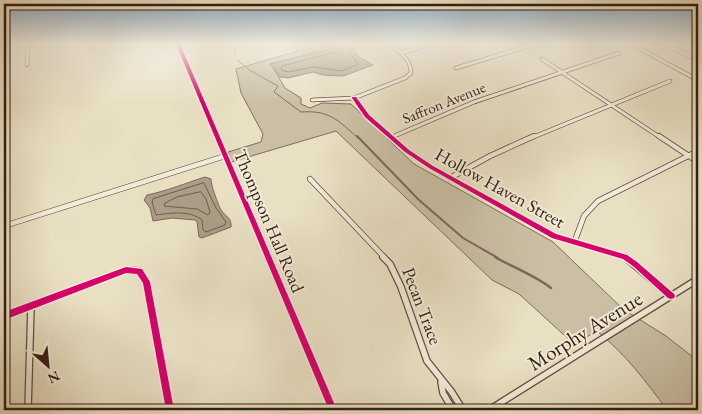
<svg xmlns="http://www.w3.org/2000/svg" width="702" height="414" viewBox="0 0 702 414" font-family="'EB Garamond',serif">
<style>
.green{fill:#cabfa5;stroke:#7f6e5a}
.water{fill:#ab9d87;stroke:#7b6957}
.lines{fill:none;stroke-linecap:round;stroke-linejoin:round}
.shore{stroke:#705c4c;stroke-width:1}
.stream-far2{stroke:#7b6957;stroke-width:1}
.stream-far1{stroke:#7b6957;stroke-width:2}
.stream{stroke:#7b6957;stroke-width:2.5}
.minor-far2-casing{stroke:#614d3d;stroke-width:4.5}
.minor-far1-casing{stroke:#614d3d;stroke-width:6}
.minor-casing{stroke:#614d3d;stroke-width:8}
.tertiary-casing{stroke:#614d3d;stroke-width:5.5}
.minor-far2{stroke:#f1ebd9;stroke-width:3}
.minor-far1{stroke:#f1ebd9;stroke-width:4.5}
.minor{stroke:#f1ebd9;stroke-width:5.5}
.tertiary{stroke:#f1ebd9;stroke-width:4.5}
.cycleway-casing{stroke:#f1ebd9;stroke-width:3}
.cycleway{fill:#d6006c;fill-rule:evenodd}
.labels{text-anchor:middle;stroke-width:4;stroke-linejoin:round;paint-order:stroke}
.far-street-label{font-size:15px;fill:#341c10;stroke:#f1ebd9}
.street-label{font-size:18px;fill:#341c10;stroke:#f1ebd9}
.near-street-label{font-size:21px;fill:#341c10;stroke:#f1ebd9}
</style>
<rect width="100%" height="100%" fill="#e9e0c4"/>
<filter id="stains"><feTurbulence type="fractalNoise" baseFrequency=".004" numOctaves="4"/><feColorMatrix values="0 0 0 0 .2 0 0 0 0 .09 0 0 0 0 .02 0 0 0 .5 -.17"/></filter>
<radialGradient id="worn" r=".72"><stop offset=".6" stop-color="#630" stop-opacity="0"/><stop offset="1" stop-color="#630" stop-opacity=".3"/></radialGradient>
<path class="green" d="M 293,44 L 346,45 L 271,64 L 285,88 L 301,98 L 301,104 L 310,108 L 322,103 L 351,104 L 414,164 L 553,242 L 623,309 L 666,336 L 698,361 L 698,410 L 667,410 C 646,381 625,354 597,331 L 574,344 L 519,294 L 492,280 L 336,131 L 231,162 L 228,152 L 261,142 L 263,134 L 241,93 L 236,69 L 298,51 Z"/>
<g class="water">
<polygon points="354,44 357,47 354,51 359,57 373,65 343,76 323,75 313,72 288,78 280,77 270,64 346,45"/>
<path d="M 205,177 L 211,179 C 211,186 218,204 221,210 C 226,217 232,218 231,227 L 202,238 L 199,237 L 197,222 L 195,220 L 172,218 L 153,221 L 150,208 L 144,200 L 147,195 C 167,191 186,183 205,177 Z"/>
</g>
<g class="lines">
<g class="shore">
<polyline points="343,44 340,51 282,66 281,70 288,72 313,67 342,71 358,64 350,53 351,44"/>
<path d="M 204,183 L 216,208 L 226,222 L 225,225 L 206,232 L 203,230 L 202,220 C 190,210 171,213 156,215 L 152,202 L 153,199 Z"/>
<polygon points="201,192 206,199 210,212 208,215 197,209 164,206 165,203 177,197"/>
</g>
<g class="stream-far2">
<polyline points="235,55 236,44"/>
<path d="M 237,60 L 251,71 L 278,86 L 274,92 L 301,112 C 329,110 338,120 358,138"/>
</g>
<polyline class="stream-far1" points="357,136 419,200 463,238 498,258"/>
<path class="stream" d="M 495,257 C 514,268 534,275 551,288"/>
<defs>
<g id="minor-far2">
<polyline points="178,44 218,138"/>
<polyline points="631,44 698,80"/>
<polyline points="91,47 93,44"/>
<polyline points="401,53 430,44"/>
<polyline points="542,59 661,138"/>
<polyline points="27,65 28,44"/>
<polyline points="456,68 535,44"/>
<polyline points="354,98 367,116 392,138"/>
<path d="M 312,100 L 354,98 L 405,78 L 411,73 C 411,59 400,53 391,44"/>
<polyline points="392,137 474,102 619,53"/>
<polyline points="531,138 670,81"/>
</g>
<g id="minor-far1">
<polyline points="217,136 269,258"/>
<polyline points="390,136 407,151 431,167 554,236 627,258"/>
<polyline points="659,136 698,162"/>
<polyline points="450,178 490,156 534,136"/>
<polyline points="310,179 385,258"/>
<polyline points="4,226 225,156"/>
<polyline points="574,243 584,216 598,201 698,151"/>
</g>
<g id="minor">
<polyline points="268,257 333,410"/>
<polyline points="383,257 390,264 401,287 427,361 451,391 463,410"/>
<polyline points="625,257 671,296"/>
<polyline points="4,316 126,270 139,271 146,282 170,410"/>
<polyline points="441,382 443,393 453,410"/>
<polyline points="28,410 31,306"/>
<polyline points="489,410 698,279"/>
</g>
<polyline id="tertiary" points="666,44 698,60"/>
</defs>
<use href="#minor-far2" class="minor-far2-casing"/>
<use href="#minor-far1" class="minor-far1-casing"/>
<use href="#minor" class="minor-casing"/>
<use href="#tertiary" class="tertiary-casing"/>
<use href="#minor-far2" class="minor-far2"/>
<use href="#minor-far1" class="minor-far1"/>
<use href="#minor" class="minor"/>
<use href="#tertiary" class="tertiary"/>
<defs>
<g id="cycleway">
<polygon points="176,44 180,44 337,410 329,410"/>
<polygon points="352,97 356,97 369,115 409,150 433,166 556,234 627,255 637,262 674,294 675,296 674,298 671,299 668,298 633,266 623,259 552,238 429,168 405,152 365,117 352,98"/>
<polygon points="126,267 142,269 150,282 174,410 166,410 143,283 137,274 126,273 4,320 4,312"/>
</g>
</defs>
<use href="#cycleway" class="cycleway-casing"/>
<use href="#cycleway" class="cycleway"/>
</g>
<linearGradient id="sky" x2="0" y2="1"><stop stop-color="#8fabc1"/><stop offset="0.43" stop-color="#f5f1e4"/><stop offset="1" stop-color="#f5f1e4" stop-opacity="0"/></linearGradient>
<rect width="702" height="102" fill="url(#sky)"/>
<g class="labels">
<g class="far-street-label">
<text transform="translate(444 103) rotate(-22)" y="5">Saffron Avenue</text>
</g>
<g class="street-label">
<text transform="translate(500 188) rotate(29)" y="6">Hollow Haven Street</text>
<text transform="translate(269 221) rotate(67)" y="6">Thompson Hall Road</text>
<text transform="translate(422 306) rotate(69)" y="6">Pecan Trace</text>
</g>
<g class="near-street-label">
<text transform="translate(585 331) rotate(-32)" y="7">Morphy Avenue</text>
</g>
</g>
<rect width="702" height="414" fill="none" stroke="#e9e0c4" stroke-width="20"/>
<rect x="5" y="5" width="692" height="404" fill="none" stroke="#341c10" stroke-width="2.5"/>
<rect x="10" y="10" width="682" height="394" fill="none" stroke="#341c10"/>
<g transform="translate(48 366) rotate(153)" stroke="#f1ebd9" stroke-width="4" paint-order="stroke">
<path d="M0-4L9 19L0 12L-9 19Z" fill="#341c10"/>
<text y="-8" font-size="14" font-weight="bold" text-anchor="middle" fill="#341c10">N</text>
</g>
<rect width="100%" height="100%" filter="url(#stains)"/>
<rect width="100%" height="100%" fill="url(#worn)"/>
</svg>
